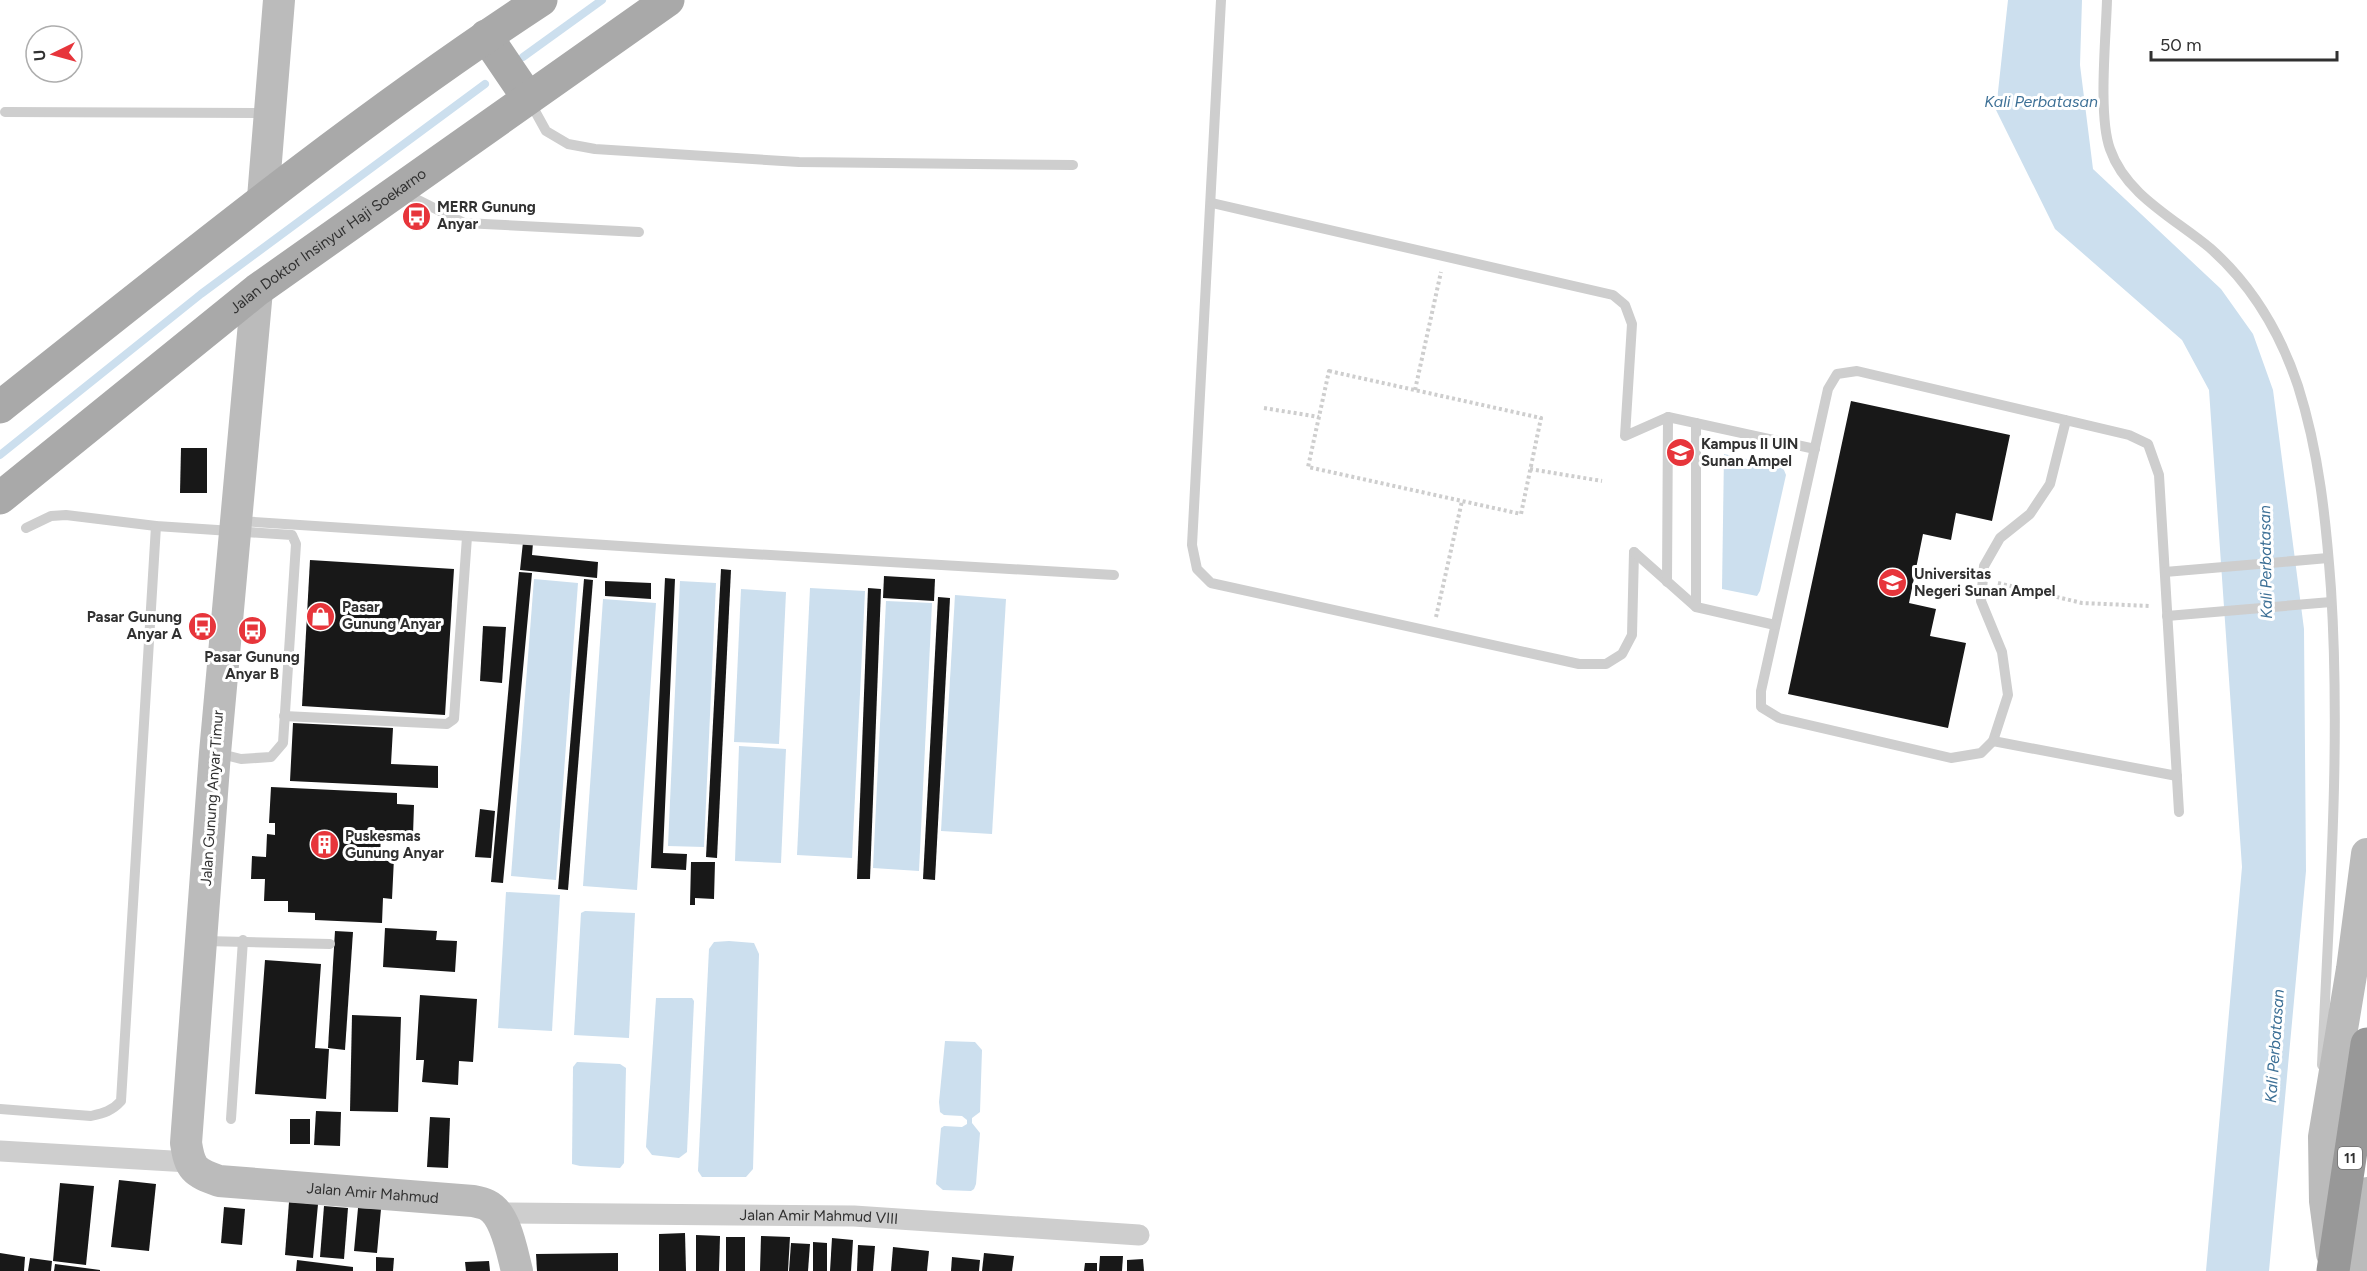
<svg xmlns="http://www.w3.org/2000/svg" width="2367" height="1271" viewBox="0 0 2367 1271" font-family="Figtree,sans-serif">
<style>
.water{fill:#ccdfee}
.lines{fill:none;stroke-linecap:round;stroke-linejoin:round}
.stream{stroke:#ccdfee;stroke-width:8}
.building{fill:#181818}
.path{stroke:#cecece;stroke-width:4;stroke-dasharray:3 3;stroke-linecap:butt}
.lane{stroke:#cecece;stroke-width:10}
.street{stroke:#cecece;stroke-width:21}
.secondary{stroke:#bbb;stroke-width:32}
.primary{stroke:#a9a9a9;stroke-width:33}
.highway-bridge{stroke:#989898;stroke-width:33}
.labels{text-anchor:middle;stroke-width:6;stroke-linejoin:round;paint-order:stroke}
.shield{fill:#fff;stroke:#6f6f6f;stroke-width:1.5}
.shield-label{font-size:14px;font-weight:bold;fill:#313131}
.poi-label{font-size:15px;font-weight:bold;fill:#313131;stroke:#fff;text-anchor:start}
.street-label{font-size:15px;fill:#313131;stroke:#fff}
.water-label{font-size:16px;font-style:italic;fill:#3d7096;stroke:#fff}
</style>
<rect width="100%" height="100%" fill="#fff"/>
<g class="water">
<polygon points="2008,0 2082,0 2080,65 2093,169 2221,289 2253,334 2273,390 2304,629 2306,871 2269,1271 2206,1271 2242,867 2209,390 2182,340 2055,229 1996,110"/>
<polygon points="1724,454 1779,466 1784,470 1786,475 1760,591 1757,596 1722,589"/>
<polygon points="534,579 578,583 556,880 511,876"/>
<polygon points="680,581 716,583 704,847 668,846"/>
<polygon points="810,588 865,591 852,858 797,855"/>
<polygon points="741,589 786,592 779,744 734,742"/>
<polygon points="955,595 1006,599 992,834 941,831"/>
<polygon points="603,599 656,603 637,890 583,886"/>
<polygon points="886,601 932,603 919,871 873,868"/>
<polygon points="739,746 786,749 781,863 735,861"/>
<polygon points="506,892 560,895 552,1031 498,1028"/>
<polygon points="585,911 635,913 629,1038 574,1035 581,913"/>
<polygon points="729,941 754,943 759,954 753,1169 746,1177 702,1177 698,1171 709,949 714,942"/>
<polygon points="656,998 692,998 694,1001 687,1152 679,1158 652,1155 646,1147"/>
<polygon points="945,1041 975,1042 982,1050 980,1112 972,1118 972,1123 980,1133 976,1184 974,1189 971,1191 943,1190 936,1184 941,1128 944,1126 962,1127 967,1124 967,1120 962,1116 944,1115 940,1112 939,1102"/>
<polygon points="577,1062 620,1064 626,1068 624,1163 620,1168 580,1166 572,1164 573,1067"/>
</g>
<g class="lines">
<g class="stream">
<polyline points="523,57 602,0"/>
<polyline points="0,455 201,294 485,84"/>
</g>
</g>
<g class="building">
<polygon points="1851,401 2010,435 1992,521 1956,513 1951,540 1923,534 1909,603 1936,609 1930,636 1966,643 1948,728 1788,694"/>
<polygon points="181,448 207,448 207,493 180,493"/>
<polygon points="523,542 533,543 532,555 598,562 597,578 520,570"/>
<polygon points="310,560 454,569 445,715 302,706"/>
<polygon points="721,569 731,570 717,858 706,857"/>
<polygon points="519,572 532,573 503,883 491,882"/>
<polygon points="884,576 935,579 934,601 883,598"/>
<polygon points="665,578 675,579 663,853 687,854 686,870 651,868"/>
<polygon points="584,579 593,580 568,890 558,889"/>
<polygon points="605,581 651,583 651,599 605,596"/>
<polygon points="868,588 881,589 870,879 857,879"/>
<polygon points="938,597 950,598 935,880 923,879"/>
<polygon points="483,626 506,627 502,683 480,681"/>
<polygon points="293,723 393,728 391,764 438,766 438,788 290,781"/>
<polygon points="271,787 397,793 397,804 414,805 413,835 381,833 380,858 394,858 392,899 383,898 382,923 315,920 315,913 288,912 288,901 264,901 265,879 251,879 252,856 266,857 267,834 275,835 275,823 269,823"/>
<polygon points="480,809 495,811 491,858 475,857"/>
<polygon points="691,862 715,862 714,899 695,898 695,905 690,905"/>
<polygon points="385,928 437,931 436,940 457,941 455,972 383,967"/>
<polygon points="335,931 353,932 345,1050 328,1048"/>
<polygon points="265,960 321,964 315,1048 329,1049 326,1099 255,1094"/>
<polygon points="420,995 477,999 473,1062 459,1061 458,1085 422,1082 424,1060 416,1060"/>
<polygon points="352,1015 401,1017 398,1112 350,1111"/>
<polygon points="316,1111 341,1112 340,1146 314,1145"/>
<polygon points="430,1117 450,1118 448,1168 427,1167"/>
<rect x="290" y="1119" width="20" height="25"/>
<polygon points="119,1180 156,1184 149,1251 111,1247"/>
<polygon points="60,1183 94,1186 86,1265 53,1261"/>
<polygon points="289,1202 318,1204 313,1258 285,1255"/>
<polygon points="324,1206 348,1208 344,1259 320,1257"/>
<polygon points="224,1207 245,1209 242,1245 221,1243"/>
<polygon points="358,1208 381,1209 377,1253 354,1251"/>
<polygon points="685,1233 686,1271 659,1271 659,1234"/>
<polygon points="696,1235 720,1236 719,1271 696,1271"/>
<polygon points="761,1236 790,1237 788,1271 760,1271"/>
<rect x="726" y="1237" width="19" height="34"/>
<polygon points="832,1238 853,1240 851,1271 830,1271"/>
<polygon points="813,1242 827,1243 827,1271 813,1271"/>
<polygon points="791,1243 810,1244 808,1271 789,1271"/>
<polygon points="858,1245 875,1246 873,1271 857,1271"/>
<polygon points="893,1247 929,1251 927,1271 891,1271"/>
<polygon points="0,1253 25,1257 24,1271 0,1271"/>
<polygon points="618,1253 618,1271 537,1271 536,1254"/>
<polygon points="984,1253 1014,1256 1012,1271 982,1271"/>
<polygon points="1100,1256 1123,1256 1122,1271 1099,1271"/>
<polygon points="376,1257 394,1258 393,1271 376,1271"/>
<polygon points="952,1257 980,1260 979,1271 951,1271"/>
<polygon points="30,1258 52,1261 51,1271 28,1271"/>
<polygon points="1143,1259 1144,1271 1127,1271 1127,1260"/>
<polygon points="297,1260 353,1267 353,1271 296,1271"/>
<polygon points="489,1261 490,1271 466,1271 465,1262"/>
<polygon points="1085,1263 1097,1263 1097,1271 1084,1271"/>
<polygon points="55,1264 100,1270 100,1271 54,1271"/>
</g>
<g class="lines">
<g class="path">
<polygon points="1329,371 1541,418 1521,514 1308,467"/>
<polyline points="1415,390 1441,272"/>
<polyline points="1264,408 1319,417"/>
<polyline points="1530,469 1602,481"/>
<polyline points="1998,583 2082,603 2150,606"/>
<polyline points="1436,617 1462,501"/>
</g>
<g class="lane">
<polyline points="1221,0 1192,545 1197,569 1211,583 1579,664 1606,664 1622,654 1632,635 1634,552"/>
<path d="M 2107,0 C 2106,37 2098,116 2110,149 C 2126,195 2174,218 2210,248 C 2253,286 2280,332 2298,386 C 2319,452 2326,520 2331,589 C 2341,747 2329,906 2322,1065"/>
<polyline points="530,102 546,131 568,144 595,149 799,162 1073,165"/>
<polyline points="5,112 269,113"/>
<polyline points="404,193 464,223 639,232"/>
<polyline points="1212,203 1613,295 1625,305 1632,324 1625,436 1668,417 1815,449"/>
<polyline points="2066,420 2050,484 2030,514 2000,538 1984,566 1981,601 2002,652 2008,695 1993,741 1981,753 1951,758 1779,718 1761,707 1761,691 1828,389 1837,374 1857,371 2129,435 2148,444 2159,475 2179,812"/>
<polyline points="240,521 666,549 1114,575"/>
<polyline points="26,528 51,516 66,515 156,526 292,535 296,544 283,743 271,757 241,759 217,753"/>
<polyline points="1634,552 1696,607 1775,625"/>
<polyline points="2165,572 2328,558"/>
<polyline points="1667,582 1668,417"/>
<polyline points="1696,607 1696,423"/>
<polyline points="2167,616 2331,602"/>
<polyline points="284,716 447,724 454,719 467,537"/>
<polyline points="1993,741 2177,776"/>
<polyline points="205,941 330,944"/>
<path d="M 0,1109 L 91,1116 C 104,1113 112,1111 121,1101 L 156,526"/>
<polyline points="231,1119 243,940"/>
</g>
<g class="street">
<polyline points="0,1151 189,1162"/>
<path id="s1" d="M 498,1213 L 854,1216 L 1139,1235"/>
</g>
<g class="secondary">
<polyline points="263,198 279,0"/>
<path id="s2" d="M 257,290 L 215,753 L 186,1143 C 190,1169 194,1172 219,1181 L 473,1201 C 478,1202 483,1203 487,1205 C 506,1214 512,1252 517,1271"/>
<polyline points="2332,1254 2325,1201 2324,1137 2352,969 2367,854"/>
<polyline points="2355,1271 2367,1193"/>
</g>
<g class="primary">
<polyline points="486,36 528,98"/>
<path d="M 0,407 C 177,267 352,124 541,0"/>
<path id="s3" d="M 0,498 L 257,290 L 668,0"/>
</g>
<polyline class="highway-bridge" points="2333,1271 2367,1044"/>
</g>
<defs>
<symbol id="bus-disc" viewBox="-11 -11 22 22"><circle r="9.5" fill="#e7353b" stroke="#fff"/><path d="M-5-6H5V4H4V6H2V4H-2V6H-4V4H-5ZM-3.5-4V0h7V-4ZM-3.5 1.2v1.5H-2V1.2ZM2 1.2v1.5H3.5V1.2Z" fill="#fff"/></symbol>
<symbol id="university-disc" viewBox="-11 -11 22 22"><circle r="9.5" fill="#e7353b" stroke="#fff"/><path d="M0-5L7-2L0 1L-7-2ZM-4 1L0 2.5L4 1V4Q0 6-4 4Z" fill="#fff"/></symbol>
<symbol id="shop-disc" viewBox="-11 -11 22 22"><circle r="9.5" fill="#e7353b" stroke="#fff"/><path d="M-5-2.5h2.3a2.7 3.5 0 0 1 5.4 0H5L5.5 6h-11ZM-1.5-2.5h3a1.5 2.3 0 0 0-3 0Z" fill="#fff"/></symbol>
<symbol id="building-disc" viewBox="-11 -11 22 22"><circle r="9.5" fill="#e7353b" stroke="#fff"/><path d="M-4-6H4V6H1V3H-1V6H-4ZM-2.5-4.3h1.7v1.8h-1.7ZM.8-4.3h1.7v1.8H.8ZM-2.5-1h1.7V.8h-1.7ZM.8-1h1.7V.8H.8Z" fill="#fff"/></symbol>
</defs>
<g fill-rule="evenodd">
<use href="#bus-disc" x="400" y="200" width="33" height="33"/>
<use href="#university-disc" x="1664" y="436" width="33" height="33"/>
<use href="#university-disc" x="1876" y="566" width="33" height="33"/>
<use href="#shop-disc" x="304" y="600" width="33" height="33"/>
<use href="#bus-disc" x="186" y="610" width="33" height="33"/>
<use href="#bus-disc" x="236" y="614" width="33" height="33"/>
<use href="#building-disc" x="308" y="828" width="33" height="33"/>
</g>
<g class="labels">
<rect class="shield" x="2338" y="1147" width="24" height="22" rx="4.5"/>
<g class="shield-label">
<text x="2350" y="1163">11</text>
</g>
<g class="poi-label">
<text x="437" y="212">MERR Gunung<tspan x="437" dy="17">Anyar</tspan></text>
<text x="1701" y="449">Kampus II UIN<tspan x="1701" dy="17">Sunan Ampel</tspan></text>
<text x="1914" y="579">Universitas<tspan x="1914" dy="17">Negeri Sunan Ampel</tspan></text>
<text x="342" y="612">Pasar<tspan x="342" dy="17">Gunung Anyar</tspan></text>
<text x="182" y="622" text-anchor="end">Pasar Gunung<tspan x="182" dy="17">Anyar A</tspan></text>
<text x="252" y="662" text-anchor="middle">Pasar Gunung<tspan x="252" dy="17">Anyar B</tspan></text>
<text x="345" y="841">Puskesmas<tspan x="345" dy="17">Gunung Anyar</tspan></text>
</g>
<g class="street-label">
<text dy="5" stroke="none"><textPath href="#s3" startOffset="417">Jalan Doktor Insinyur Haji Soekarno</textPath></text>
<text transform="translate(212 798) rotate(-86)" y="5">Jalan Gunung Anyar Timur</text>
<text dy="5" stroke="none"><textPath href="#s2" startOffset="1065">Jalan Amir Mahmud</textPath></text>
<text dy="5" stroke="none"><textPath href="#s1" startOffset="321">Jalan Amir Mahmud VIII</textPath></text>
</g>
<g class="water-label">
<text x="2041" y="107">Kali Perbatasan</text>
<text transform="translate(2265 562) rotate(-91)" y="6">Kali Perbatasan</text>
<text transform="translate(2274 1046) rotate(-86)" y="6">Kali Perbatasan</text>
</g>
</g>
<g transform="translate(54 54) rotate(265)"><circle r="28" fill="#ffffff" stroke="#adadad" stroke-width="1.5"/>
<path d="M0-4.5L10 22L0 15L-10 22Z" fill="#e7353b"/>
<text y="-9" font-size="16" font-weight="bold" text-anchor="middle" fill="#313131">U</text>
</g>
<path d="M2151 51v9h186v-9" fill="none" stroke="#313131" stroke-width="3"/>
<text x="2160" y="51" font-size="18" fill="#313131" stroke="#ffffff" stroke-width="4.5" paint-order="stroke">50 m</text>
</svg>
